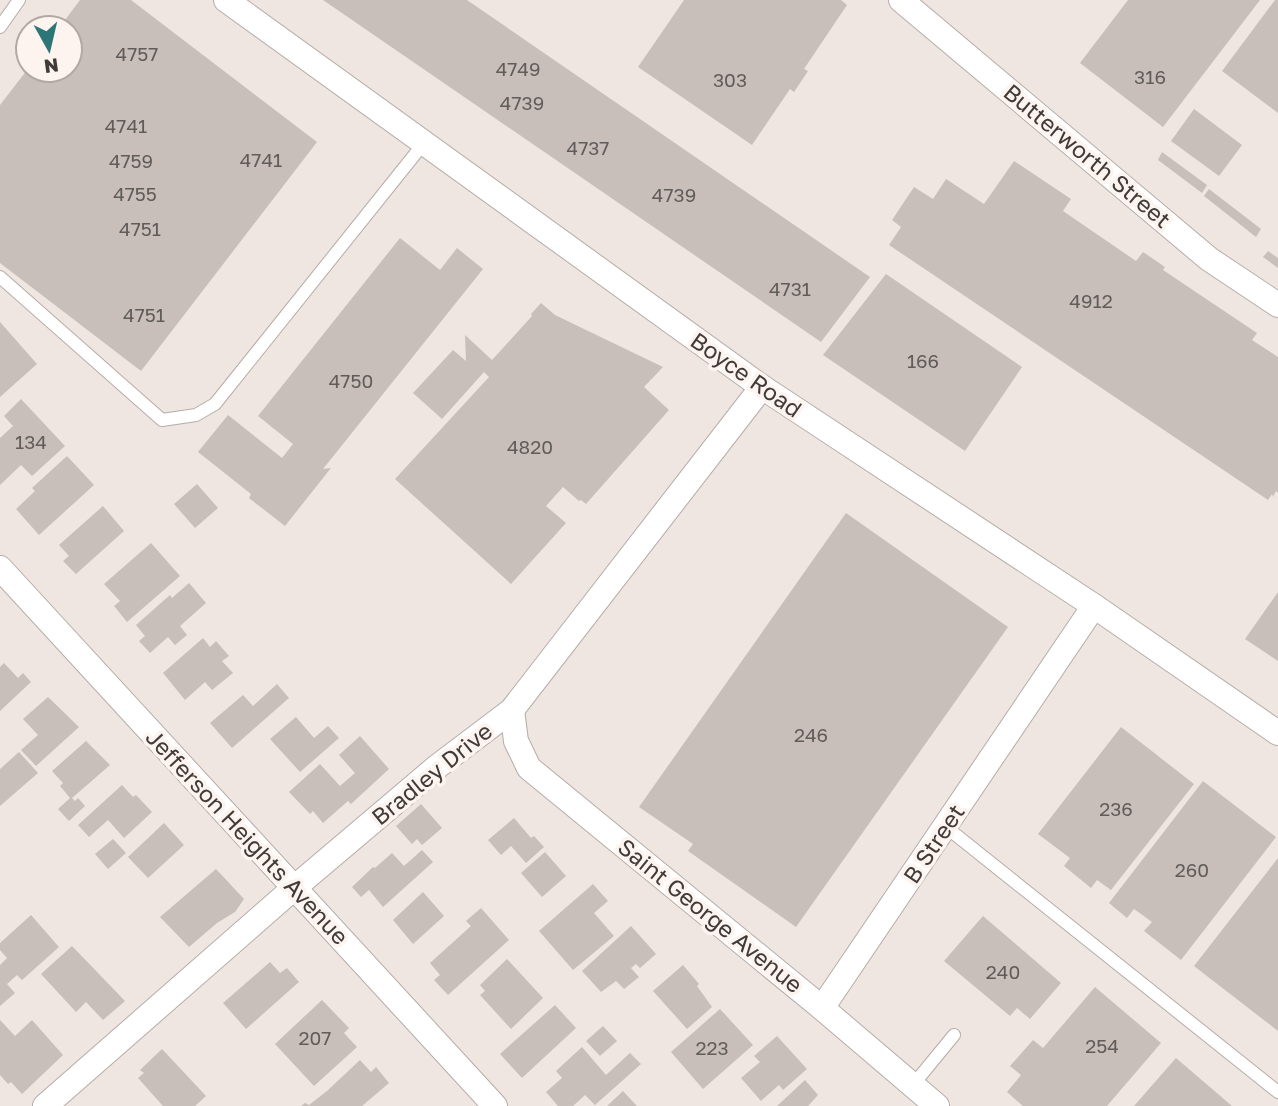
<svg xmlns="http://www.w3.org/2000/svg" width="1278" height="1106" viewBox="0 0 1278 1106" font-family="'Golos Text',sans-serif">
<style>
.building{fill:#c8bfbb}
.lines{fill:none;stroke-linecap:round;stroke-linejoin:round}
.lane-casing{stroke:#b5aca8;stroke-width:14}
.street-casing{stroke:#b5aca8;stroke-width:26}
.lane{stroke:#fff;stroke-width:12}
.street{stroke:#fff;stroke-width:24}
.labels{text-anchor:middle;stroke-width:7;stroke-linejoin:round;paint-order:stroke}
.number-label{font-size:19px;fill:#605c5a}
.street-label{font-size:23px;fill:#3e3b39;stroke:#fdf3ef}
</style>
<rect width="100%" height="100%" fill="#efe6e2"/>
<g class="building">
<polygon points="80,0 131,0 317,142 141,371 0,263 0,105 27,70 70,70 70,28 59,28"/>
<polygon points="323,0 467,0 870,277 821,342"/>
<polygon points="684,0 841,0 847,5 804,69 808,71 794,92 790,89 752,145 638,67"/>
<polygon points="1128,0 1260,0 1163,127 1080,63"/>
<polygon points="1275,0 1278,0 1278,113 1222,71"/>
<polygon points="1194,109 1242,145 1219,176 1171,141"/>
<polygon points="1162,152 1207,185 1202,193 1158,160"/>
<polygon points="1014,161 1071,199 1063,211 1136,261 1143,252 1165,267 1163,270 1257,333 1252,340 1278,357 1278,493 1276,491 1273,497 1272,494 1268,500 889,245 901,227 892,220 914,187 933,199 946,179 984,204"/>
<polygon points="1209,189 1261,229 1256,237 1204,196"/>
<polygon points="400,238 440,270 457,248 483,269 323,469 331,468 285,526 249,498 251,494 198,452 228,415 282,458 293,444 258,416"/>
<polygon points="1268,251 1278,258 1278,268 1263,257"/>
<polygon points="886,274 1022,367 965,451 823,355"/>
<polygon points="541,303 555,315 663,367 644,387 669,410 586,504 581,500 579,501 563,487 546,506 566,523 511,584 395,479 489,377 484,372 442,419 413,393 453,350 466,361 465,335 492,360 532,316 531,314"/>
<polygon points="0,322 37,364 0,397"/>
<polygon points="21,399 65,446 32,476 21,465 0,485 0,438 13,426 4,416"/>
<polygon points="67,456 94,485 39,535 16,509 35,491 32,488"/>
<polygon points="197,484 218,508 195,528 174,504"/>
<polygon points="103,506 124,531 76,574 63,561 69,556 59,545"/>
<polygon points="846,513 1008,627 796,927 688,851 693,844 639,807"/>
<polygon points="151,543 180,576 127,622 114,606 120,601 104,584"/>
<polygon points="189,583 206,603 180,626 187,635 175,645 168,637 150,653 139,641 145,636 136,625 170,595 172,598"/>
<polygon points="1278,592 1278,661 1245,639"/>
<polygon points="203,638 210,647 216,641 229,656 222,661 233,673 212,690 205,682 185,700 163,673"/>
<polygon points="4,663 18,678 23,673 31,682 0,711 0,667"/>
<polygon points="277,684 289,698 232,748 210,723 243,695 253,706"/>
<polygon points="48,697 79,727 36,766 21,750 38,735 23,719"/>
<polygon points="296,717 314,738 328,726 339,738 300,772 270,739"/>
<polygon points="1121,727 1194,784 1111,890 1097,880 1091,888 1064,866 1070,858 1038,834"/>
<polygon points="360,736 389,769 351,804 348,801 323,823 313,811 310,814 289,792 320,764 340,786 355,773 339,755"/>
<polygon points="86,741 110,765 72,798 75,801 78,798 85,806 69,821 58,809 70,798 60,786 63,783 52,771"/>
<polygon points="19,752 38,773 0,806 0,769"/>
<polygon points="1203,781 1276,837 1181,960 1144,931 1152,922 1134,909 1127,918 1109,903"/>
<polygon points="122,785 133,797 136,795 152,812 124,838 108,820 89,837 78,825"/>
<polygon points="421,804 442,828 422,845 417,839 412,844 396,826"/>
<polygon points="514,818 531,838 534,836 544,847 526,863 511,846 501,855 488,840"/>
<polygon points="164,823 184,845 148,878 128,857"/>
<polygon points="113,839 126,853 108,869 95,854"/>
<polygon points="422,850 433,862 383,907 369,890 361,897 352,887 373,867 375,868 392,853 404,866"/>
<polygon points="545,852 566,876 542,897 521,873"/>
<polygon points="1278,858 1278,1031 1194,966"/>
<polygon points="216,869 244,899 235,912 217,923 189,947 160,917"/>
<polygon points="593,884 608,901 594,913 614,936 573,970 539,931"/>
<polygon points="423,892 444,916 413,944 393,920"/>
<polygon points="481,908 509,940 448,995 434,980 440,975 430,963 471,926 466,921"/>
<polygon points="31,915 59,947 22,980 17,975 7,984 15,993 0,1006 0,965 7,958 0,950 0,943"/>
<polygon points="983,916 1061,983 1030,1019 1017,1008 1010,1016 944,961"/>
<polygon points="631,926 656,954 640,968 636,964 631,968 639,977 624,989 616,981 601,992 582,971"/>
<polygon points="72,946 125,1001 103,1020 86,1002 76,1012 41,974"/>
<polygon points="507,959 543,998 511,1029 480,995 485,991 480,985"/>
<polygon points="270,962 280,973 287,968 299,982 246,1029 223,1003"/>
<polygon points="683,965 699,984 697,986 712,1007 687,1029 653,991"/>
<polygon points="1095,987 1161,1043 1107,1106 1023,1106 1007,1092 1021,1075 1010,1066 1033,1040 1043,1048"/>
<polygon points="322,1000 349,1028 344,1033 357,1047 314,1086 275,1044"/>
<polygon points="555,1005 576,1028 522,1078 500,1054"/>
<polygon points="720,1009 753,1045 703,1089 671,1052"/>
<polygon points="0,1020 15,1036 32,1020 63,1055 22,1094 11,1082 8,1084 0,1075"/>
<polygon points="603,1026 617,1041 600,1056 586,1041"/>
<polygon points="777,1036 807,1069 783,1090 779,1085 761,1101 741,1078 760,1062 754,1056"/>
<polygon points="582,1047 606,1075 630,1053 641,1064 595,1105 585,1095 573,1106 558,1106 546,1092 562,1078 556,1071"/>
<polygon points="162,1049 206,1096 195,1106 163,1106 138,1078 144,1073 140,1070"/>
<polygon points="1176,1058 1232,1106 1134,1106"/>
<polygon points="360,1060 371,1072 376,1067 389,1083 362,1106 301,1106 305,1103 309,1105 327,1091"/>
<polygon points="805,1080 818,1095 808,1106 777,1106"/>
<polygon points="623,1091 637,1106 607,1106"/>
</g>
<g class="lines">
<defs>
<g id="lane">
<polyline points="0,27 19,0"/>
<polyline points="0,277 162,420 196,415 215,404 424,143"/>
<polyline points="946,827 1278,1092"/>
<polyline points="913,1085 954,1035"/>
</g>
<g id="street">
<polyline points="226,0 762,387 1094,606 1278,733"/>
<polyline points="901,0 1209,259 1278,305"/>
<polyline points="0,568 495,1106"/>
<polyline points="512,710 516,741 529,768 822,1008 937,1106"/>
<polyline points="822,1008 1094,606"/>
<polyline points="45,1106 294,888 438,766 512,710 762,387"/>
</g>
</defs>
<use href="#lane" class="lane-casing"/>
<use href="#street" class="street-casing"/>
<use href="#lane" class="lane"/>
<use href="#street" class="street"/>
</g>
<g class="labels">
<g class="number-label">
<text x="137" y="61">4757</text>
<text x="518" y="76">4749</text>
<text x="1150" y="84">316</text>
<text x="730" y="87">303</text>
<text x="522" y="110">4739</text>
<text x="126" y="133">4741</text>
<text x="588" y="155">4737</text>
<text x="261" y="167">4741</text>
<text x="131" y="168">4759</text>
<text x="135" y="201">4755</text>
<text x="674" y="202">4739</text>
<text x="140" y="236">4751</text>
<text x="790" y="296">4731</text>
<text x="1091" y="308">4912</text>
<text x="144" y="322">4751</text>
<text x="923" y="368">166</text>
<text x="351" y="388">4750</text>
<text x="31" y="449">134</text>
<text x="530" y="454">4820</text>
<text x="811" y="742">246</text>
<text x="1116" y="816">236</text>
<text x="1192" y="877">260</text>
<text x="1003" y="979">240</text>
<text x="315" y="1045">207</text>
<text x="1102" y="1053">254</text>
<text x="712" y="1055">223</text>
</g>
<g class="street-label">
<text transform="translate(1087 156) rotate(40)" y="8">Butterworth Street</text>
<text transform="translate(746 375) rotate(35)" y="8">Boyce Road</text>
<text transform="translate(432 774) rotate(-39)" y="8">Bradley Drive</text>
<text transform="translate(247 837) rotate(47)" y="8">Jefferson Heights Avenue</text>
<text transform="translate(934 844) rotate(-56)" y="8">B Street</text>
<text transform="translate(710 916) rotate(39)" y="8">Saint George Avenue</text>
</g>
</g>
<g transform="translate(49 49) rotate(172)"><circle r="33" fill="#fdf3ef" stroke="#b1a9a6" stroke-width="2"/>
<path d="M0-5L12 26L0 18L-12 26Z" fill="#2c7677"/>
<text y="-10" font-size="19" font-weight="bold" text-anchor="middle" fill="#3e3b39">N</text>
</g>
</svg>
